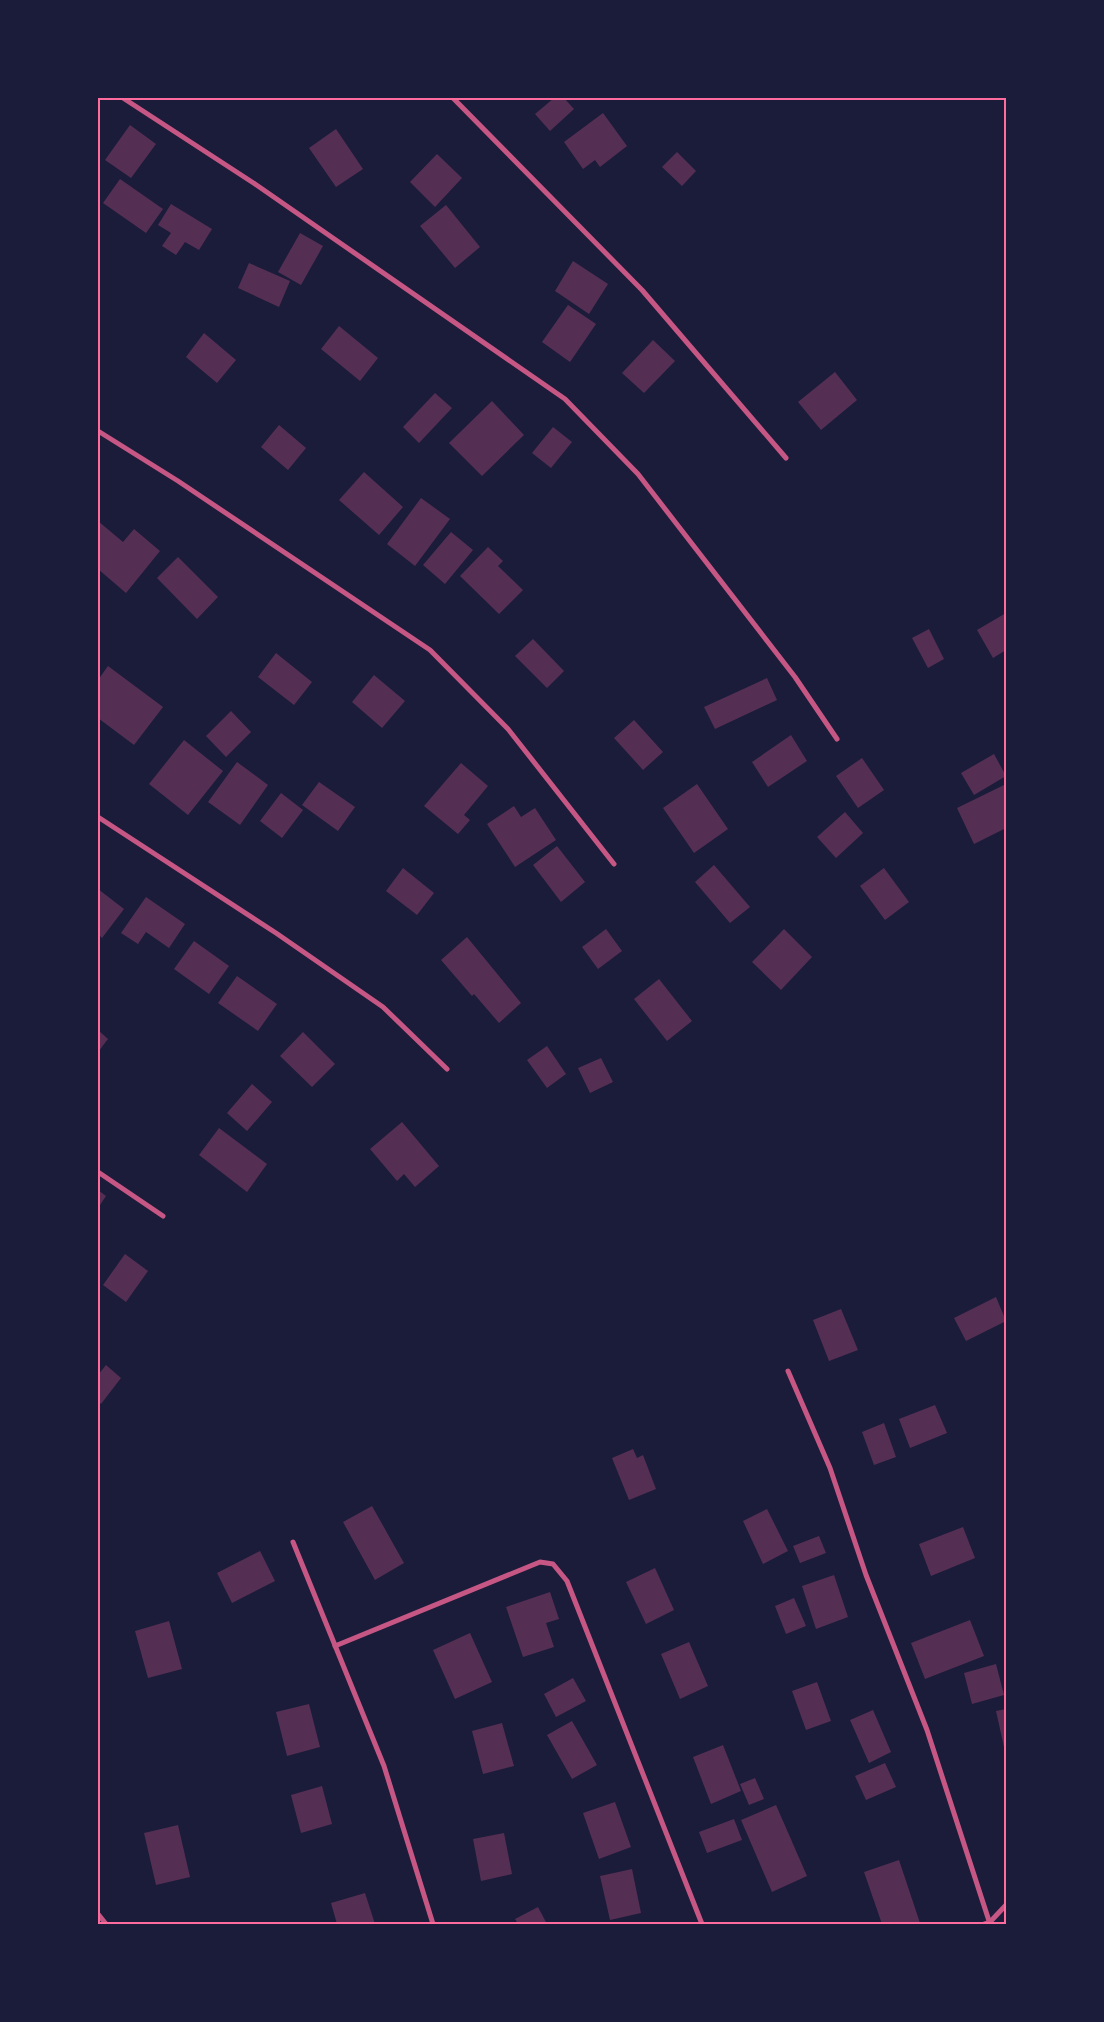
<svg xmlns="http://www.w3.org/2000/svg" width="1104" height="2022" viewBox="0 0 1104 2022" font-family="Rubik,sans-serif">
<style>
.building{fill:#542f53}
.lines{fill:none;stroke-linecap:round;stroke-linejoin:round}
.minor{stroke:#c65784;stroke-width:5}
.neatline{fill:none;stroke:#ff6b9d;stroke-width:2}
</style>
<rect width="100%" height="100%" fill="#1b1b3a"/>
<g class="building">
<polygon points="554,98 564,98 574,109 550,131 535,114"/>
<polygon points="603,113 627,146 600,167 595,160 583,169 564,142"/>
<polygon points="130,125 156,144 131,178 105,160"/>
<polygon points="336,129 363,169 336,187 309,148"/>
<polygon points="677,152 696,171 682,186 662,167"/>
<polygon points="437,154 462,178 435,207 410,182"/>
<polygon points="120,179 163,209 146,233 103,203"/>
<polygon points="171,204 212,229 199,250 185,242 176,255 162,246 171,233 158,225"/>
<polygon points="446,205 480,247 455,268 420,226"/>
<polygon points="300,233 323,246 301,285 278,272"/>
<polygon points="573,261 608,284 589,314 555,291"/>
<polygon points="249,263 290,281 279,307 238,288"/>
<polygon points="568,305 596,324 570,362 542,342"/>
<polygon points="339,326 378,358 360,381 321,349"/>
<polygon points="204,333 236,360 217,383 186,357"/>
<polygon points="653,340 675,361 644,393 622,373"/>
<polygon points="835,372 857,400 821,430 798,402"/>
<polygon points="435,393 452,408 419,443 403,427"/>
<polygon points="492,401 524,435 482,476 449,443"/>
<polygon points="279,425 306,448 288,470 261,447"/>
<polygon points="553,427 572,442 551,468 532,453"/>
<polygon points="364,472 403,507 379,535 339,500"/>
<polygon points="421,498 450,519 415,566 387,544"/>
<polygon points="98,521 123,542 134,529 160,551 126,593 98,569"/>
<polygon points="451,532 473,550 445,584 423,565"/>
<polygon points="488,547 503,561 498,566 523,590 499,614 460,576"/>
<polygon points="178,557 218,597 197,619 157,578"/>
<polygon points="1006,613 1006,650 993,658 977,630"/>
<polygon points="929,629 944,659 928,668 912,638"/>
<polygon points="533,639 564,671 547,688 515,656"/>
<polygon points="276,653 312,682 294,705 258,677"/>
<polygon points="108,666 163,707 134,745 98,718 98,680"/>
<polygon points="374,675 405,701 382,728 352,702"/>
<polygon points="767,678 777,700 715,729 704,707"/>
<polygon points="231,711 251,732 226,757 206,736"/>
<polygon points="634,720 663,752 643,770 614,738"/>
<polygon points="791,735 807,761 768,787 752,762"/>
<polygon points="184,740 223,771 188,815 149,784"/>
<polygon points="994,754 1006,776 974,795 961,773"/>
<polygon points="862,758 884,790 858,808 836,776"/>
<polygon points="237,762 268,785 240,825 208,802"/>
<polygon points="461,763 488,786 464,815 470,820 458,834 424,806"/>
<polygon points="319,782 355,807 338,831 302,805"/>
<polygon points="697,784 728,829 694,853 663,808"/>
<polygon points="1004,785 1006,791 1006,828 974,844 957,808"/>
<polygon points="281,793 303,810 282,838 260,821"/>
<polygon points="514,806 521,817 535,808 556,840 515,867 487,824"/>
<polygon points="845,812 863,833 836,858 817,837"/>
<polygon points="557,846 585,882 561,902 533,865"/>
<polygon points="714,865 750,907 730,923 695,882"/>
<polygon points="403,868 434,893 417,915 386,891"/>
<polygon points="884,868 909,902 885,920 860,886"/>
<polygon points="98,889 124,909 102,938 98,934"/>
<polygon points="146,897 185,924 169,948 146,932 138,944 121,933"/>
<polygon points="606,929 622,951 598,969 582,947"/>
<polygon points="784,929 812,957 781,990 752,962"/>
<polygon points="467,937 521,1003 499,1023 474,994 472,996 441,960"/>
<polygon points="194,941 229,966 209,994 174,969"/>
<polygon points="237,976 277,1004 258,1031 218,1003"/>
<polygon points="659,979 692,1021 667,1041 634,999"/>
<polygon points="98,1030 108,1039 98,1052"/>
<polygon points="303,1032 335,1064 312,1087 280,1056"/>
<polygon points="547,1046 566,1074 547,1088 527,1060"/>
<polygon points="601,1058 613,1082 590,1093 578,1068"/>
<polygon points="252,1084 272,1102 247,1131 227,1113"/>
<polygon points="402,1122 439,1166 415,1187 404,1174 397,1181 370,1149"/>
<polygon points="219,1128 267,1164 247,1192 199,1155"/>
<polygon points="98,1190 106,1196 98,1208"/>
<polygon points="125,1254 148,1271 126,1302 103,1285"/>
<polygon points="996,1297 1006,1321 966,1341 954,1318"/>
<polygon points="841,1309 858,1350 829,1361 813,1320"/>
<polygon points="106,1365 121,1378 101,1404 98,1401 98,1375"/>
<polygon points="935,1405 947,1433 910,1448 899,1419"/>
<polygon points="884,1423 896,1457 874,1465 862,1432"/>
<polygon points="633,1449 637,1458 643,1455 656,1489 629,1500 612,1458"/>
<polygon points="372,1506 404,1563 375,1580 343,1522"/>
<polygon points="767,1509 788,1551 763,1564 743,1521"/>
<polygon points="963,1527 975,1558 931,1576 919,1544"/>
<polygon points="819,1536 826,1553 800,1563 793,1546"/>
<polygon points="260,1551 275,1581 232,1603 217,1573"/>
<polygon points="655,1568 674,1610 646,1624 626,1582"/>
<polygon points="834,1575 848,1617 816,1629 802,1586"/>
<polygon points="550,1592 559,1619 546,1623 554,1647 523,1657 506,1607"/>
<polygon points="794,1598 806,1626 786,1634 775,1606"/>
<polygon points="970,1620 984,1656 925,1679 911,1643"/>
<polygon points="169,1621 182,1669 148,1678 135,1631"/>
<polygon points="470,1633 492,1682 455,1699 433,1650"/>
<polygon points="689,1642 708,1686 680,1699 661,1654"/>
<polygon points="996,1664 1004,1695 972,1704 964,1673"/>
<polygon points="573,1678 586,1701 556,1717 544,1694"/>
<polygon points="817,1682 831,1721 806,1730 792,1691"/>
<polygon points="309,1704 320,1747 287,1756 276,1712"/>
<polygon points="1006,1709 1006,1756 996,1711"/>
<polygon points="873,1710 891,1752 869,1763 850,1720"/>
<polygon points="572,1721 597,1765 572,1779 547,1735"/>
<polygon points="502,1723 514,1766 483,1774 472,1731"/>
<polygon points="723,1745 741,1791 711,1804 693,1757"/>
<polygon points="885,1763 896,1787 866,1800 855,1776"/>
<polygon points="755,1778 764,1799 749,1805 740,1784"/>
<polygon points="322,1786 332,1824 301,1833 291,1795"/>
<polygon points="615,1802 631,1847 599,1859 583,1813"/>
<polygon points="776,1805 807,1876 772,1892 741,1820"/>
<polygon points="734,1819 742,1840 707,1853 699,1832"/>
<polygon points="178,1825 190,1877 156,1885 144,1833"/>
<polygon points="504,1833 512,1874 481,1881 473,1839"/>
<polygon points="899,1860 920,1923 916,1924 882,1924 864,1872"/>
<polygon points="632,1869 641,1913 610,1920 600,1876"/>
<polygon points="365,1893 375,1924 337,1924 331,1903"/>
<polygon points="538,1907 547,1924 518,1924 515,1919"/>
</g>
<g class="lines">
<g class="minor">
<polyline points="123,98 255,184 565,399 638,474 795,677 837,739"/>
<polyline points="453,98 642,290 786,458"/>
<polyline points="98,431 178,481 430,650 508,729 614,864"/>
<polyline points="98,817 276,933 383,1007 447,1069"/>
<polyline points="98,1172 163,1216"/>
<polyline points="788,1371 830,1468 866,1575 927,1730 990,1924"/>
<polyline points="293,1542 384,1766 433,1924"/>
<polyline points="335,1646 540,1562 553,1564 567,1581 702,1924"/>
<polyline points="98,1914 106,1924"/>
<polyline points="984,1924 990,1922 1006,1905"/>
</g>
</g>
<rect width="1104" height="2022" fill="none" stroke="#1b1b3a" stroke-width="198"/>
<rect x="99" y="99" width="906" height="1824" class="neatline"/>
</svg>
